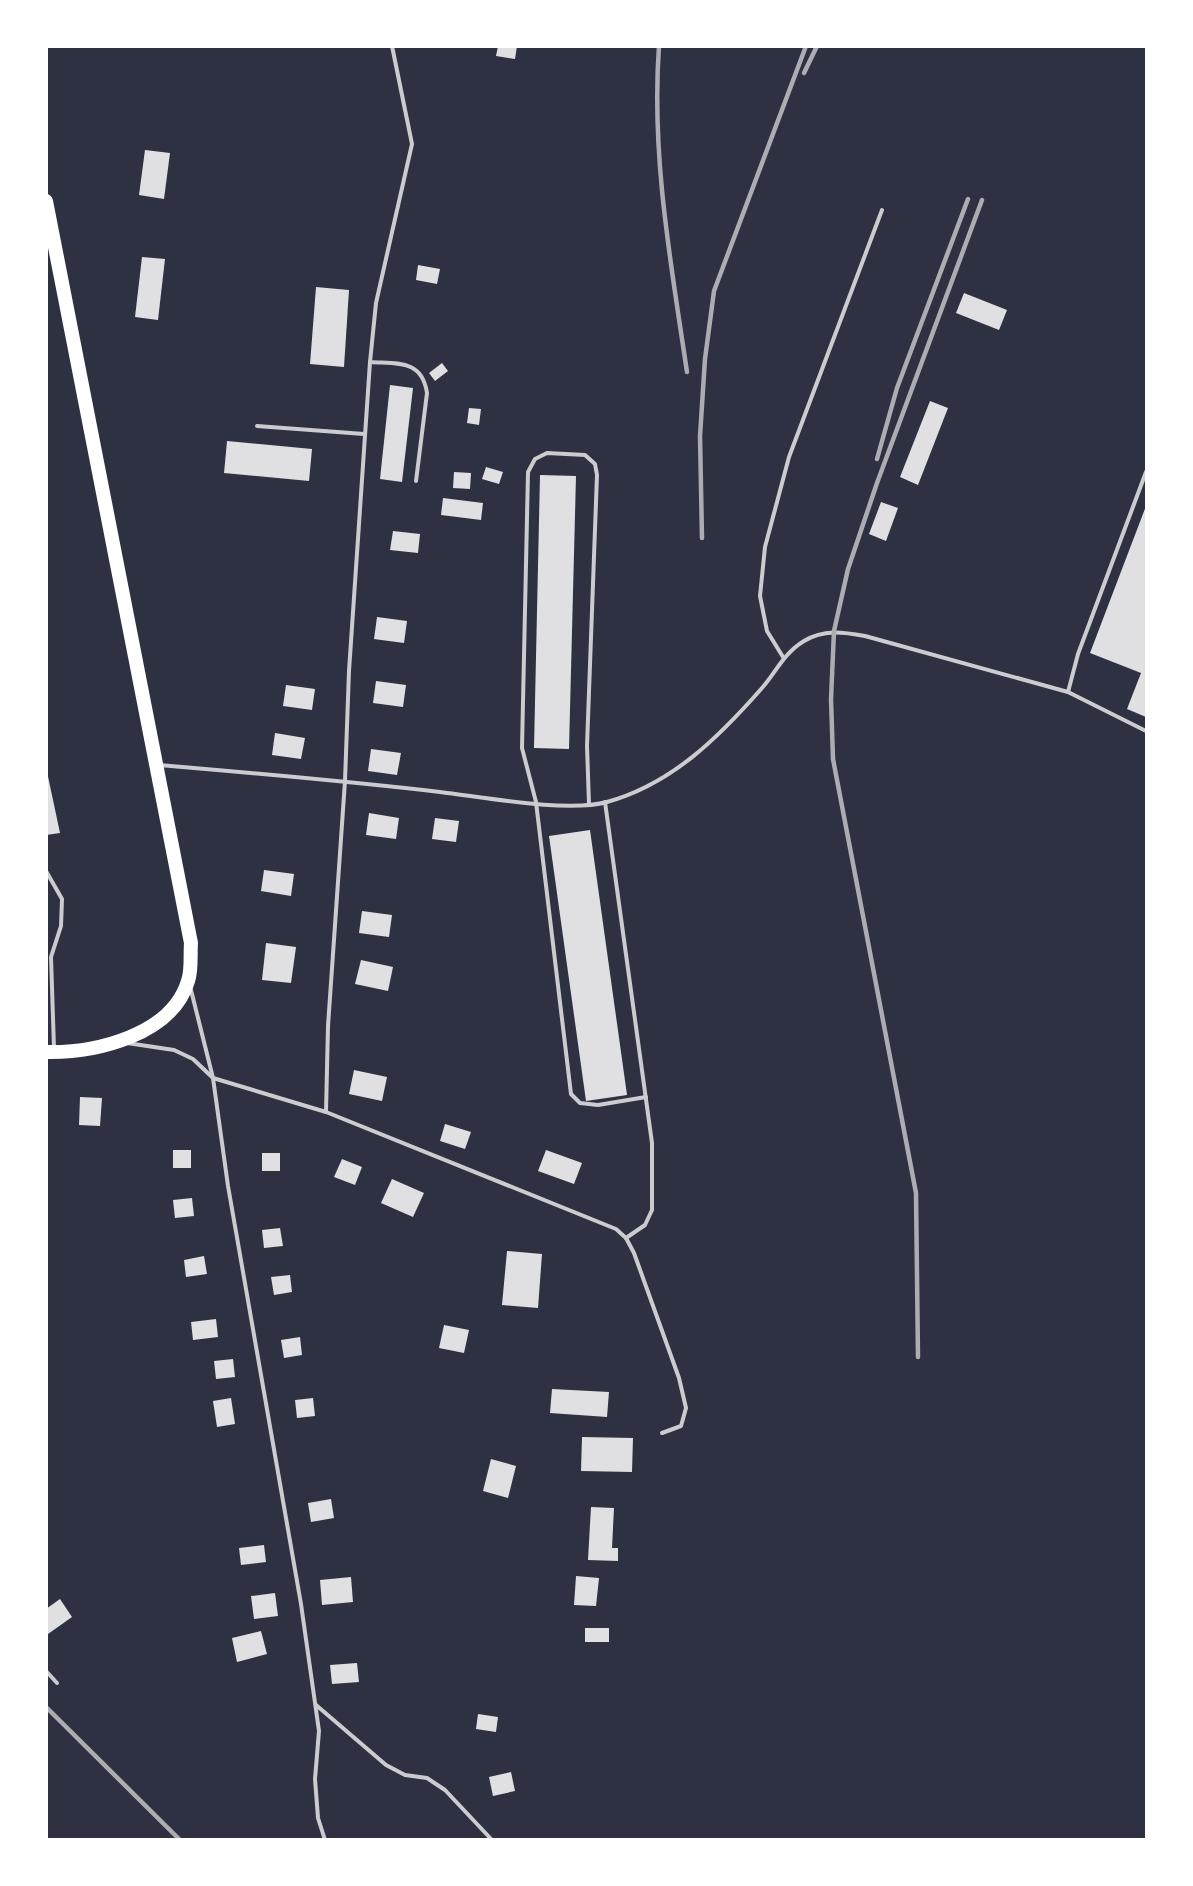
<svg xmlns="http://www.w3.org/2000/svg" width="1193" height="1886" viewBox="0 0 1193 1886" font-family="'Playfair Display',serif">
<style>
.building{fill:#e0e0e3}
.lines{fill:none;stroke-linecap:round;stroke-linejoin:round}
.service{stroke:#caccd0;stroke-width:4}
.primary{stroke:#fff;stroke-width:14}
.rail{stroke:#abadb3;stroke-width:4.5}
</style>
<rect width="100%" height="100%" fill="#2d3142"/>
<g class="building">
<polygon points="498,46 517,46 515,59 496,56"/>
<polygon points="145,150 170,153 164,199 139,195"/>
<polygon points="142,257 165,259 158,320 135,317"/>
<polygon points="418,265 440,269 437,284 416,280"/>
<polygon points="316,287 349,290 344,367 310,364"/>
<polygon points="964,293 1007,310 999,330 956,313"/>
<polygon points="442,363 448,371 435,381 429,373"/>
<polygon points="390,385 413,388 402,482 380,479"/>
<polygon points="930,401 948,408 918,485 900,477"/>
<polygon points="469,408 481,409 479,425 467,423"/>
<polygon points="227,441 312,449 309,481 224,473"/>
<polygon points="486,467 503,472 499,484 482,479"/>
<polygon points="454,472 471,473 470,489 453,488"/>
<polygon points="540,475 576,476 569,749 534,748"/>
<polygon points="443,498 483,503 481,520 441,515"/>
<polygon points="881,502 898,508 886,541 869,534"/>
<polygon points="1146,506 1146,717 1127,709 1141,673 1090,653"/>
<polygon points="393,531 420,534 418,553 390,550"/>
<polygon points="377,617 407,621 404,643 374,639"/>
<polygon points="376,681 406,685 403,707 373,703"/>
<polygon points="286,685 315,689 312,710 283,706"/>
<polygon points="275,733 305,738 301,759 272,755"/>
<polygon points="371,749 401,753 397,775 368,771"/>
<polygon points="46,767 60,833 46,835"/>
<polygon points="369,813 399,818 396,839 366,835"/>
<polygon points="435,818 459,821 456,842 432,839"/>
<polygon points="590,830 627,1095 586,1101 549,836"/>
<polygon points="264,870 294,874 291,896 261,891"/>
<polygon points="362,911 392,915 389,937 359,933"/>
<polygon points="266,943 296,947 291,983 262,980"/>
<polygon points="361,960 393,967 388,991 355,984"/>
<polygon points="354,1070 387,1077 382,1101 349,1094"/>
<polygon points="80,1097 102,1098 100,1126 79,1125"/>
<polygon points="445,1124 471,1132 465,1149 440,1141"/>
<rect x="173" y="1150" width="18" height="18"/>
<polygon points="546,1150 582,1163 574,1184 538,1171"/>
<rect x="262" y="1153" width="18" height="18"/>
<polygon points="342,1159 362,1167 355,1185 334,1177"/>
<polygon points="392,1179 424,1193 413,1217 381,1203"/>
<polygon points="192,1198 194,1216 175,1218 173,1200"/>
<polygon points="280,1228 283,1246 264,1248 262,1230"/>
<polygon points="507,1251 542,1254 538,1308 502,1305"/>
<polygon points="204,1256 207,1274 186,1277 184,1260"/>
<polygon points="290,1275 292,1292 274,1295 271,1277"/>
<polygon points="216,1319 218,1337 193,1340 191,1322"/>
<polygon points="444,1325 469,1330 464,1353 439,1348"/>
<polygon points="300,1337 302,1355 284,1358 281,1340"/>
<polygon points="233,1359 235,1377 216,1379 214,1361"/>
<polygon points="552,1389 609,1392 607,1417 550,1413"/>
<polygon points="231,1398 235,1424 217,1427 213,1401"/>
<polygon points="313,1398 315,1416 297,1418 295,1400"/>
<polygon points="582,1437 633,1438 632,1472 581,1471"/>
<polygon points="491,1459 516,1466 508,1498 483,1491"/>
<polygon points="331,1499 334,1518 311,1522 308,1503"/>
<polygon points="591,1507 614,1508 612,1548 618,1548 618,1561 588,1560"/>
<polygon points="264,1545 266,1562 241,1565 239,1548"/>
<polygon points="576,1576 599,1578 596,1606 574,1605"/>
<polygon points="351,1577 353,1602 322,1605 320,1580"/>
<polygon points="275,1593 278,1616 254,1619 251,1596"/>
<polygon points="60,1599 72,1617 48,1634 46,1609"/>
<rect x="585" y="1628" width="24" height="14"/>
<polygon points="261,1631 267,1654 237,1662 232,1638"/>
<polygon points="357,1663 359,1682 332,1684 330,1665"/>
<polygon points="478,1714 498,1717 496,1732 476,1729"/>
<polygon points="511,1772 515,1791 493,1796 489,1777"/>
</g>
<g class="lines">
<g class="service">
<path d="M 370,362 C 397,364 422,359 427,393 L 416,481"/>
<polyline points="257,426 364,434"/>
<polyline points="783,657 767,631 760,596 765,547 789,457 882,210"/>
<polyline points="1068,692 1078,654 1146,472"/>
<path d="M 159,765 C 253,773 346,781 440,792 C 483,797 567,813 607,802 C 672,784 719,737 762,688 C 776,672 784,653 804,641 C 824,629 843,632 865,636 L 1068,692 L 1146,731"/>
<polyline points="605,802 652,1143 652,1210 645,1225 626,1238"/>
<polyline points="589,804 587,746 597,475 595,464 585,455 547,453 535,459 528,472 522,748 536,802 571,1094 580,1103 598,1105 646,1097"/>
<polyline points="46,871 62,899 61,926 51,957 54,1048"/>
<polyline points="190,986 213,1078 228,1186 301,1604 319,1731 315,1779 318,1818 325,1840"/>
<polyline points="127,1043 174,1050 193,1059 213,1078 326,1112 616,1229 626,1238 634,1253 679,1378 686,1408 681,1426 662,1433"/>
<polyline points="326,1112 328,1026 345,781 349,671 370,362 376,303 412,144 392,46"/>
<polyline points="46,1671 57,1683"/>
<polyline points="316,1705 386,1765 405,1775 427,1778 445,1790 492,1840"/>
</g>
<path class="primary" d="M 46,201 L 191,943 C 190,955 192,970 188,981 C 172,1035 96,1053 46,1052"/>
<g class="rail">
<path d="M 659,46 C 651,156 671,264 687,372"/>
<polyline points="804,73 817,46"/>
<polyline points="877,459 897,388 968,199"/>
<polyline points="702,538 700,436 705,359 714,291 806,46"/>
<polyline points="918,1357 916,1193 833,759 831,699 834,631 848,569 877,483 982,200"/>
<polyline points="46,1707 180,1840"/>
</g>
</g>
<rect width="1193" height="1886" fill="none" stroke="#ffffff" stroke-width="96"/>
</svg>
